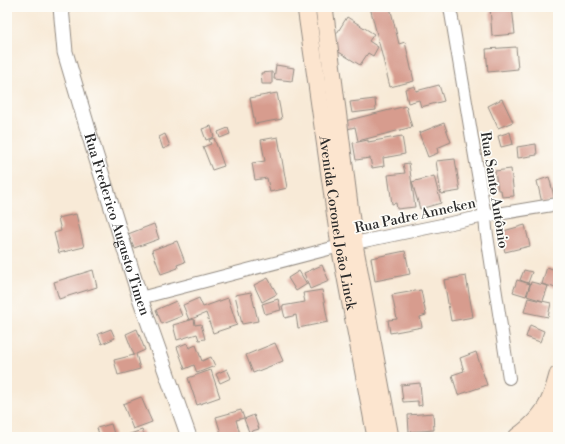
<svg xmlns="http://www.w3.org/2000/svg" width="565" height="444" viewBox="0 0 565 444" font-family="'Libre Bodoni',serif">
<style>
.building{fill:#d79c8e}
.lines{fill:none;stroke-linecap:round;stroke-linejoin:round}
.minor-casing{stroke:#928a81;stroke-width:14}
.tertiary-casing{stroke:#928a81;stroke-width:17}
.secondary-casing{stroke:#928a81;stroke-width:19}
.minor{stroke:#fff;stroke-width:12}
.tertiary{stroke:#fff;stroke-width:15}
.secondary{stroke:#fce5cf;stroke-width:17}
.labels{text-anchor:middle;stroke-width:3.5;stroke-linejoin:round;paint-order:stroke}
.street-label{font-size:14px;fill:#2b2b2b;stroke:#fdfcf7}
</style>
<rect width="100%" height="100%" fill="#fdfcf7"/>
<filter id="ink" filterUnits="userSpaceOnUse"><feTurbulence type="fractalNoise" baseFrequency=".025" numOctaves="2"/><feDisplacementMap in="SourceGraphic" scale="8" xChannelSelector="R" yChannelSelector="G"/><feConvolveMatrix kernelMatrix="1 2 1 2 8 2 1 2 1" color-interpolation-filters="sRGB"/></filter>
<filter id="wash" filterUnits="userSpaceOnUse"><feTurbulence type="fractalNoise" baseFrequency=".012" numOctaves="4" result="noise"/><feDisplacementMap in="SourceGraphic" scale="16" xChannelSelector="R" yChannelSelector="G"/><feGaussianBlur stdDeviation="0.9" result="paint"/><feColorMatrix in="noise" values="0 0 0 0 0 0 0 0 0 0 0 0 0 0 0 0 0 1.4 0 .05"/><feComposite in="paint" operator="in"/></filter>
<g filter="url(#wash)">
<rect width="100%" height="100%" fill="#f8ead7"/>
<g id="blocks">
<g class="building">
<polygon points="370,7 390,7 399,44 405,42 414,81 390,87"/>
<polygon points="490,7 512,7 515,34 492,36"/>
<polygon points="347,17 374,34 369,41 378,47 373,56 368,53 360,65 329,46"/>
<polygon points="516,47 518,69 488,72 486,49"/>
<polygon points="276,65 294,68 292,81 274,79"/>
<polygon points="272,72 272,84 262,84 261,73"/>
<polygon points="439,85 444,101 421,107 419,100 408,103 405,89 415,86 416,91"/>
<polygon points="277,93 282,119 255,124 250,98"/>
<polygon points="375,99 376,110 352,113 350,102"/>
<polygon points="502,99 513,122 498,128 488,106"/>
<polygon points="406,106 412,127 358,141 355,127 347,129 345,121"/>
<polygon points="444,123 451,142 437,148 438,153 428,157 419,133"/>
<polygon points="211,126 214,137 206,140 202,129"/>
<polygon points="228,128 230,134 220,138 218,132"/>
<polygon points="510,132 513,144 501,147 498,136"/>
<polygon points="165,134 170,146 163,149 159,137"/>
<polygon points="402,136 405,154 383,158 384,166 372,168 370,158 356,160 353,143 368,140 368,142"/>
<polygon points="278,137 287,188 270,192 267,178 255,180 252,163 265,161 261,140"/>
<polygon points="214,138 224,166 212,170 203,147 211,144 209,140"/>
<polygon points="536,144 537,155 518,158 517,147"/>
<polygon points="455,159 460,191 441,194 436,161"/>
<polygon points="409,163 415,207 397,209 396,203 392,204 388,175 405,173 403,164"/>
<polygon points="511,169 514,196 502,197 501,190 498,190 495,171"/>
<polygon points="434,176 441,203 420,209 412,182"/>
<polygon points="549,177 555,200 542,203 537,181"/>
<polygon points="76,214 84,247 59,253 54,233 61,231 58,218"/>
<polygon points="154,224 159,239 134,248 128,234"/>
<polygon points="525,225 530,246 505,252 500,232"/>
<polygon points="177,241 185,262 177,265 178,268 161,274 152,250"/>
<polygon points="405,251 410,274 375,281 371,258"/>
<polygon points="322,265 329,281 310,289 304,273"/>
<polygon points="547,267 558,271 558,282 556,288 542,284"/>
<polygon points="93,270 97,287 59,299 54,282"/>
<polygon points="524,270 532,272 528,283 520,280"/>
<polygon points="299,271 307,284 296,291 288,278"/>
<polygon points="466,276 473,317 451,321 444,280"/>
<polygon points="268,278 277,294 262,302 254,285"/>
<polygon points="517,280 530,284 526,296 513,292"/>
<polygon points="531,282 548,286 543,301 527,296"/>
<polygon points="322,290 328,322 298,328 296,315 285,318 282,306 305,302 303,293"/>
<polygon points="421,290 426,315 420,317 422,327 390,333 388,320 397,319 392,295"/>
<polygon points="251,292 258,321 242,324 235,295"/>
<polygon points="199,298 203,307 228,298 237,325 213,333 206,313 189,320 183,305"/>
<polygon points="528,298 551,303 548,317 524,312"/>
<polygon points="278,299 281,310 265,314 262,304"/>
<polygon points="176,301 182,316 162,324 156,310"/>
<polygon points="194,319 195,325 201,324 205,339 199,340 197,334 177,340 173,325"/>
<polygon points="530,325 544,331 540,342 526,337"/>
<polygon points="111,329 115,338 102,344 98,334"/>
<polygon points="137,329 145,350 136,354 140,369 118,375 114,360 134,355 126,334"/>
<polygon points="187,343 189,348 196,345 202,361 211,357 215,366 197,373 194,365 185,369 177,347"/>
<polygon points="275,343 283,361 253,373 246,355"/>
<polygon points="476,352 487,385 458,395 452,375 464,371 460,358"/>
<polygon points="227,369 231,378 220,383 216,374"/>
<polygon points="211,370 220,397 197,405 188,378"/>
<polygon points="420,383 422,405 418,406 418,401 403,402 401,385"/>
<polygon points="141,397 152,422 133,429 123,404"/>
<polygon points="241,410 244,418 236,420 240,434 229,437 222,437 216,417"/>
<polygon points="433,413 434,430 409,432 408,415"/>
<polygon points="254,415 259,429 249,432 244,419"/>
<polygon points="111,424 115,437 100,437 97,428"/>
<polygon points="142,430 145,437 121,437"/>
</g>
</g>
</g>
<g filter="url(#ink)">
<use href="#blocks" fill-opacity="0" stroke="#928a81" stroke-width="1"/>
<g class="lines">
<defs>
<g id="minor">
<polyline points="450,7 485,216 486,229 509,378"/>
<polyline points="140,298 340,246 485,216 558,204"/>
</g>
<g id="tertiary">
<path id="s1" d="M 61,7 L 65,52 L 94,150 L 140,298 L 189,437"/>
</g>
<g id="secondary">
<path id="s2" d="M 306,7 L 340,246 L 376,437"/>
<polyline points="324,7 354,244 390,437"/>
<path d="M 517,437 C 531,427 545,413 551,397 C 554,390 556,382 558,375"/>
<polyline points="536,437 548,425 558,410"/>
</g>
</defs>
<use href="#minor" class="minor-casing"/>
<use href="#tertiary" class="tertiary-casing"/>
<use href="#secondary" class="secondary-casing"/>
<use href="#minor" class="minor"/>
<use href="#tertiary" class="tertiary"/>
<use href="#secondary" class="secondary"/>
</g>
</g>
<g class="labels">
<g class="street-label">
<text transform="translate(495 190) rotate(81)" y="5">Rua Santo Antônio</text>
<text transform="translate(415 215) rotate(-12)" y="5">Rua Padre Anneken</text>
<text dy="5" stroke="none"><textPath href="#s2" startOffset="218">Avenida Coronel João Linck</textPath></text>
<text dy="5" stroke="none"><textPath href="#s1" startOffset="225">Rua Frederico Augusto Timen</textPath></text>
</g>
</g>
<rect width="565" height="444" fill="none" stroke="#fdfcf7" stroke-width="24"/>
</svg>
